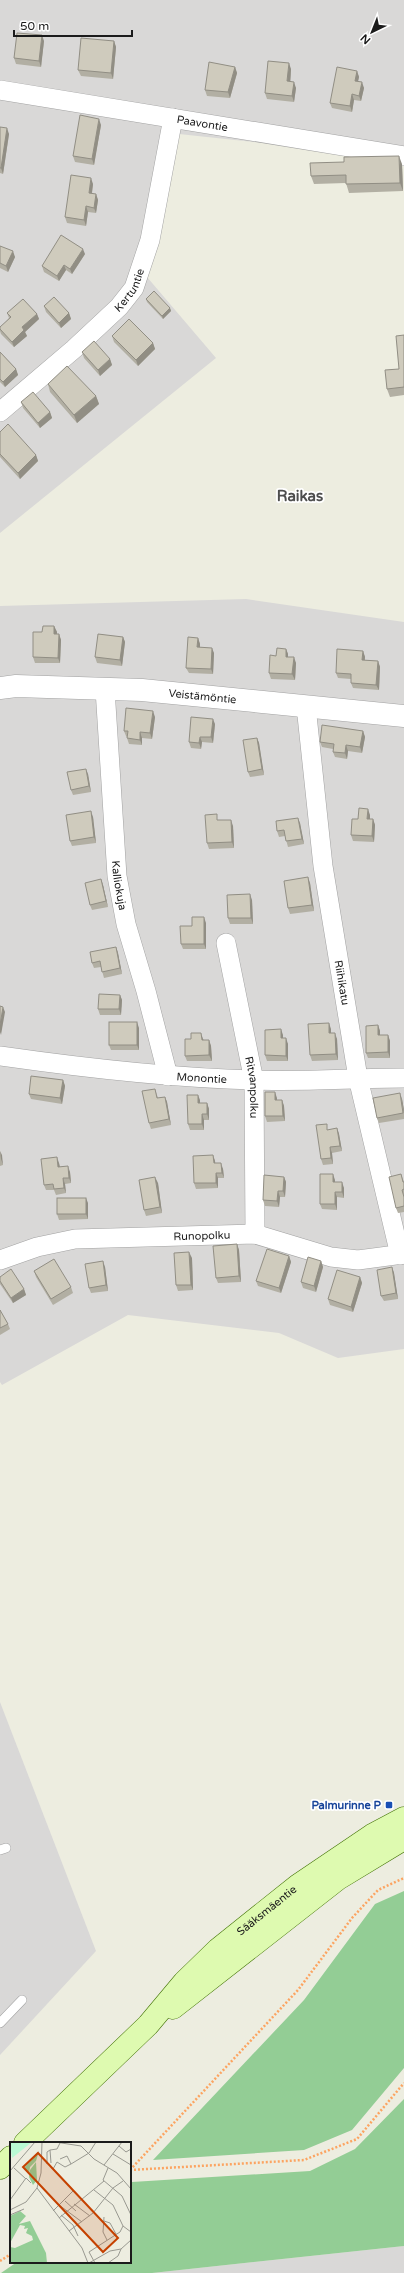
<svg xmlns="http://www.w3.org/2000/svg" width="404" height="2273" viewBox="0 0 404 2273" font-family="'Varela Round',sans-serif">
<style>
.residential{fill:#d9d8d7}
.forest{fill:#93cd95}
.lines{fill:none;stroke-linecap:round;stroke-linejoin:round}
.service-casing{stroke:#a2a2a2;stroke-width:10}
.minor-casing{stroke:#a2a2a2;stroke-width:20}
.tertiary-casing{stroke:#a2a2a2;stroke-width:23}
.secondary-casing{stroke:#407103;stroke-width:23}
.path{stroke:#fca461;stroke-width:2.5;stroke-dasharray:2 2;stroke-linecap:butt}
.service{stroke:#fff;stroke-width:9}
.minor{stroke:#fff;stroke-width:19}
.tertiary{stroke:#fff;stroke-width:22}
.secondary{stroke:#defab0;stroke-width:22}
.wall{fill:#b2afa3}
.shaded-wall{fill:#918e84}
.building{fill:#cfcbbd;stroke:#918e84}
.transit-dot{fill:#1a4fb4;stroke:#fff;stroke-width:1.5}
.labels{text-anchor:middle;stroke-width:3.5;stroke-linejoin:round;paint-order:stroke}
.street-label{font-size:11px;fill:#1b1b1b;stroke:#fff}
.transit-label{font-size:11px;font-weight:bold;fill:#164399;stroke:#fff;text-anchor:end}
.district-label{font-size:15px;font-weight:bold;fill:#4e4e4e;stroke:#fff}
.inset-road{fill:none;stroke:#999991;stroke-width:1}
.view{fill:#c54100;fill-opacity:0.15;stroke:#c54100;stroke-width:2}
.inset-edge{fill:none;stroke:#1b1b1b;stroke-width:2}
</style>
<rect width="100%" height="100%" fill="#edede0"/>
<g class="residential">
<polygon points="0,0 404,0 404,158 179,134 147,277 216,358 0,533"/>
<polygon points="246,599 404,622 404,1349 338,1358 279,1333 128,1315 2,1385 0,1382 0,606"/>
<polygon points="0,1702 96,1951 0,2055"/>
<polygon points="404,2246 404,2273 152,2273"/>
</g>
<g class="forest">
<polygon points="404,1891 404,2068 352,2130 304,2150 153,2160 304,2000 375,1904"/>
<polygon points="404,2099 404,2246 152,2273 1,2273 17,2262 130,2262 130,2184 132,2182 310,2171 355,2149"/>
</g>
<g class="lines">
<defs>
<g id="service">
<polyline points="0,1850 6,1848"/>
<polyline points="0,2023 22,2000"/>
</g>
<g id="minor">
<path id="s1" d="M 0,90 L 404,156"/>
<path id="s2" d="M 0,412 L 74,349 L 119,307 L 134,288 L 150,240 L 173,118"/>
<path id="s3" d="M 105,689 L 117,876 L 126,924 L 146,991 L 168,1076"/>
<path id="s4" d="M 306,706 L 323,866 L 358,1078 L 400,1255"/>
<path id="s5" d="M 226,943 L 254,1081 L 255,1234"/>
<path id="s6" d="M 0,1056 C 84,1068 168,1078 253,1080 C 303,1082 354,1078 404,1078"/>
<path id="s7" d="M 0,1260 L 37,1247 L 75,1239 L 255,1234 L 331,1257 L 358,1260 L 404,1254"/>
</g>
<g id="tertiary">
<path id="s8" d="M 0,688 L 16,686 L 142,690 L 404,716"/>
</g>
<g id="secondary">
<polyline points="173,2008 338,1879 404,1839"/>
<path id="s9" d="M 25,2143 L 148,2025 L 184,1982 L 218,1949 L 298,1885 L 372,1835 L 404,1818"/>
<polyline points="0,2168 11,2157"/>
</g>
</defs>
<use href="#service" class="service-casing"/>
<use href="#minor" class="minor-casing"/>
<use href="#tertiary" class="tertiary-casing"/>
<use href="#secondary" class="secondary-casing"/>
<g class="path">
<polyline points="130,2170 298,1990 352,1918 378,1890 404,1878"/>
<polyline points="130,2170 304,2160 357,2139 404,2083"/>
<polyline points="0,2261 11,2254"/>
</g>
<use href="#service" class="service"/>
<use href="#minor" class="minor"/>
<use href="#tertiary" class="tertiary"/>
<use href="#secondary" class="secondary"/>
</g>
<g class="wall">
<polygon points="44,41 41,67 16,64 14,58"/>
<polygon points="114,41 116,47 113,79 81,76 78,70"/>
<polygon points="235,67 237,73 230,98 207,96 205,90"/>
<polygon points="291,69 290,82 296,88 294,102 267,99 265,93"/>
<polygon points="357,71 359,77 358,81 364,88 361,101 354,100 352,112 332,108 330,103"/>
<polygon points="101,125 94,165 75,162 73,156"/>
<polygon points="0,127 9,134 3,174 0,173"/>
<polygon points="402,164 403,191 349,193 346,183 314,184 311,176"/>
<polygon points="93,184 92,194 96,194 98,200 96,213 88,212 86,226 67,223 65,217"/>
<polygon points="0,246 15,257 8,272 0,268"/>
<polygon points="85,254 72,274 66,270 59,281 44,272 42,266"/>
<polygon points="146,299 170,308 171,311 163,319 147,302"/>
<polygon points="44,306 69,313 71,319 61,328 46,312"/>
<polygon points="7,313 37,314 39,319 25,332 27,336 14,347 1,334 0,331 0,329 9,318"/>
<polygon points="404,335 404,395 390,397 387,389 399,369"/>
<polygon points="112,336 153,343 155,349 138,366 114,342"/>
<polygon points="0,352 16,369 18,375 5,387 0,382"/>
<polygon points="82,352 110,359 112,365 100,376 84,358"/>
<polygon points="48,384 96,396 99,404 77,423 50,392"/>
<polygon points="21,402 50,412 52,418 40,428 23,408"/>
<polygon points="0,432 36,455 38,461 20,479 0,457"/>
<polygon points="54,626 57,632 57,634 59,634 61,640 60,663 35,663 33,657 42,632"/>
<polygon points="123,637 125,642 122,666 97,663 95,657"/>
<polygon points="198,638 200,644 200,647 214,653 213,674 189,673 186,668"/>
<polygon points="286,649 288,654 288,657 296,663 295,680 271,679 269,673 276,656"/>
<polygon points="363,651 365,657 365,660 378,661 380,667 379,690 353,688 351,683 351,679 338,678 336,673"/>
<polygon points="155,717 152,739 142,738 142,745 129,744 127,738 127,737 126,736 124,731"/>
<polygon points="215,724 213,743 202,742 201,749 191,748 189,742"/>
<polygon points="363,731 365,737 362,753 348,751 347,759 335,757 333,752 333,749 322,747 320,742"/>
<polygon points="257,738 259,743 264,775 250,777 248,772"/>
<polygon points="88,774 91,792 73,795 71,790"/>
<polygon points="370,815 370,819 373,819 375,825 374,842 353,841 351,835 358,819"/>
<polygon points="93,817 96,843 72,846 70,841"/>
<polygon points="219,820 233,826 234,848 209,849 207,843"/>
<polygon points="300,823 304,844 288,847 285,836 279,837 277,831"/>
<polygon points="101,879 103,885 108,907 92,910 90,905"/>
<polygon points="310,883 314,911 290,914 288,908"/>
<polygon points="252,900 253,924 230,924 228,918"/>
<polygon points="206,923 206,949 183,949 181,944 192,926"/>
<polygon points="116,947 118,953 122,974 104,978 101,967 94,968 92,963"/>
<polygon points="120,995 122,1000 121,1015 100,1015 98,1009"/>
<polygon points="378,1025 380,1031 380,1035 388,1035 390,1041 390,1058 368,1058 366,1053"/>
<polygon points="139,1028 139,1050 111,1050 109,1045"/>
<polygon points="331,1029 331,1033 337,1039 338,1060 312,1061 310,1055"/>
<polygon points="283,1035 283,1038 288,1044 288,1061 267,1061 265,1055"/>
<polygon points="203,1039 204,1040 209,1040 211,1046 212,1061 187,1061 185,1056"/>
<polygon points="63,1080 65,1086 62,1104 31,1099 29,1094"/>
<polygon points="155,1089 158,1098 165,1097 167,1102 171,1125 151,1129 149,1123"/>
<polygon points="277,1098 277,1100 282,1100 284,1106 285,1121 267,1122 265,1116"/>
<polygon points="402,1099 404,1110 404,1119 379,1123 377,1118"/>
<polygon points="200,1100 200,1103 207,1103 209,1109 209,1120 204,1120 204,1130 190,1130 188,1124"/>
<polygon points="337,1128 339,1134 342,1151 332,1153 333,1164 323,1165 321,1159 329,1130"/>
<polygon points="0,1151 3,1165 0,1166"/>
<polygon points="213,1155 215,1161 215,1163 223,1169 224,1178 218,1178 218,1188 196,1189 194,1183"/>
<polygon points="59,1163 60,1167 70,1172 71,1183 65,1184 66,1193 56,1195 54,1190 46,1190 44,1185"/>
<polygon points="401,1174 404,1182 404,1212 398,1213 396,1208"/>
<polygon points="284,1177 286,1182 285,1197 280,1197 279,1207 265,1206 263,1200"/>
<polygon points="335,1180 335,1182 344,1188 344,1198 337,1197 337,1210 322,1209 320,1204"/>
<polygon points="158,1183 162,1213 146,1216 144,1210"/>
<polygon points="88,1203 88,1219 59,1220 57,1214"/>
<polygon points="237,1244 239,1250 241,1282 218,1283 216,1278"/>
<polygon points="289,1256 291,1262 281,1293 258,1286 256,1281"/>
<polygon points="192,1258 193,1290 178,1291 176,1285"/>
<polygon points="321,1261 323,1267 316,1292 303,1288 301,1282"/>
<polygon points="105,1267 108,1291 91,1293 89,1288"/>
<polygon points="392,1267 394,1273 398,1299 384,1301 381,1296"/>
<polygon points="34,1271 71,1287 73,1293 53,1305 36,1277"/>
<polygon points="0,1277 24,1289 26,1295 13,1303 0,1284"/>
<polygon points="360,1277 362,1283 353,1312 330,1305 328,1299"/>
<polygon points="0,1310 8,1324 10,1329 0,1335"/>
</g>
<g class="shaded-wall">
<polygon points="42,35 44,41 41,67 39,61"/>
<polygon points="114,41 116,47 113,79 111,73"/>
<polygon points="289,63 291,69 290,87 287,81"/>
<polygon points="235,67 237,73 230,98 228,92"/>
<polygon points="357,71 359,77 357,86 355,81"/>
<polygon points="294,82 296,88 294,102 292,96"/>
<polygon points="362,82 364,88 361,101 359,96"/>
<polygon points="352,94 354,100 352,112 350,106"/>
<polygon points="99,119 101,125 94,165 92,159"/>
<polygon points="7,128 9,134 3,174 1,168"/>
<polygon points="399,156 402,164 403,191 400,183"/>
<polygon points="91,178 93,184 91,199 89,193"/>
<polygon points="96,194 98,200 96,213 94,208"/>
<polygon points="86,206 88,212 86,226 84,220"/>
<polygon points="83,249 85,254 72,274 70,269"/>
<polygon points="13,251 15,257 8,272 6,266"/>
<polygon points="64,265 66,270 59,281 57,276"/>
<polygon points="170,308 171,311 163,319 162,316"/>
<polygon points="69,313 71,319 61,328 59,323"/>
<polygon points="37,314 39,319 25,332 27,336 14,347 12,342 22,327"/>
<polygon points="153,343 155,349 138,366 136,360"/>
<polygon points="110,359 112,365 100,376 98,370"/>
<polygon points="16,369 18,375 5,387 3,382"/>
<polygon points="96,396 99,404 77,423 74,415"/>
<polygon points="50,412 52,418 40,428 38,423"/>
<polygon points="36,455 38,461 20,479 18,473"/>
<polygon points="54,626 57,632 56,640 54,634"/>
<polygon points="59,634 61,640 60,663 58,658"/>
<polygon points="123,637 125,642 122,666 120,660"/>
<polygon points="198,638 200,644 200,653 197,647"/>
<polygon points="212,648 214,653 213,674 211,669"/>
<polygon points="286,649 288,654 288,663 286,657"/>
<polygon points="363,651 365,657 364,666 362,660"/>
<polygon points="294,657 296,663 295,680 292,674"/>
<polygon points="378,661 380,667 379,690 376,685"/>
<polygon points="153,711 155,717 152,739 150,733"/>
<polygon points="213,719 215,724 213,743 211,737"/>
<polygon points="363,731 365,737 362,753 360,747"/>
<polygon points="140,732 142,738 142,745 140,740"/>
<polygon points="200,737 202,742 201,749 199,743"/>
<polygon points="257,738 259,743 264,775 262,769"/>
<polygon points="346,745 348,751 347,759 345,753"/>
<polygon points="86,769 88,774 91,792 89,786"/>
<polygon points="368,809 370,815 370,825 367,819"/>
<polygon points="91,811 93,817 96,843 94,837"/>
<polygon points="298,818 300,823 304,844 302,839"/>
<polygon points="373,819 375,825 374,842 372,836"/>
<polygon points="231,820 233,826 234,848 232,842"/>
<polygon points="308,877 310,883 314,911 312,905"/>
<polygon points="101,879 103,885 108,907 106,901"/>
<polygon points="250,894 252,900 253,924 251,918"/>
<polygon points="204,917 206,923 206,949 204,944"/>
<polygon points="116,947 118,953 122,974 120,968"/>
<polygon points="120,995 122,1000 121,1015 119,1009"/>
<polygon points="3,1007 5,1012 1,1035 0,1032 0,1025"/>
<polygon points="137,1022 139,1028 139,1050 137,1045"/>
<polygon points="329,1023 331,1029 331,1039 329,1033"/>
<polygon points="378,1025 380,1031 380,1041 378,1035"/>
<polygon points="281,1029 283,1035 283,1044 281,1038"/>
<polygon points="201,1033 203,1039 204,1046 202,1040"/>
<polygon points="335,1033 337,1039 338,1060 336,1054"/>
<polygon points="388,1035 390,1041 390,1058 388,1052"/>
<polygon points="286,1038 288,1044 288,1061 286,1056"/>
<polygon points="209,1040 211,1046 212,1061 209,1055"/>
<polygon points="63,1080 65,1086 62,1104 60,1098"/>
<polygon points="275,1092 277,1098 277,1106 275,1100"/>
<polygon points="400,1093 402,1099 404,1110 404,1114"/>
<polygon points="198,1095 200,1100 200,1109 198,1103"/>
<polygon points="165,1097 167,1102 171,1125 169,1119"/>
<polygon points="282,1100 284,1106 285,1121 283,1116"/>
<polygon points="207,1103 209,1109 209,1120 207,1114"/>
<polygon points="202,1114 204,1120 204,1130 202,1124"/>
<polygon points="337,1128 339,1134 342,1151 340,1146"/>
<polygon points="330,1147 332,1153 333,1164 331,1158"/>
<polygon points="0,1151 2,1155 3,1165 1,1159"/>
<polygon points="213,1155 215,1161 216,1169 214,1163"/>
<polygon points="57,1157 59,1163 61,1173 58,1167"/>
<polygon points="221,1163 223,1169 224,1178 222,1173"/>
<polygon points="68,1166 70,1172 71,1183 69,1178"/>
<polygon points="216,1173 218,1178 218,1188 216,1183"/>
<polygon points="333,1174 335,1180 335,1188 333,1182"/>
<polygon points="155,1177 158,1183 162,1213 160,1207"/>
<polygon points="284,1177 286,1182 285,1197 283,1191"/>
<polygon points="63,1178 65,1184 66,1193 64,1188"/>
<polygon points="342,1182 344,1188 344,1198 342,1192"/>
<polygon points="278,1191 280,1197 279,1207 277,1201"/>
<polygon points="335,1192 337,1197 337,1210 335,1204"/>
<polygon points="86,1198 88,1203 88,1219 86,1214"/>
<polygon points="237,1244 239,1250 241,1282 239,1276"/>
<polygon points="189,1252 192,1258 193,1290 191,1285"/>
<polygon points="289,1256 291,1262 281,1293 279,1288"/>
<polygon points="103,1261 105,1267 108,1291 106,1285"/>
<polygon points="321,1261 323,1267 316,1292 314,1286"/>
<polygon points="392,1267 394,1273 398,1299 396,1293"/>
<polygon points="360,1277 362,1283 353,1312 351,1307"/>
<polygon points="24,1289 26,1295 13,1303 11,1298"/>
</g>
<g class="building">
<polygon points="17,33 42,35 39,61 14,58"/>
<polygon points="81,38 114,41 111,73 78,70"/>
<polygon points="268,61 289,63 287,81 294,82 292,96 265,93"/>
<polygon points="209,62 235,67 228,92 205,90"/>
<polygon points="337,67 357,71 355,81 362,82 359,96 352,94 350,106 330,103"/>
<polygon points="80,115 99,119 92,159 73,156"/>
<polygon points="0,127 7,128 1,168 0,168"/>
<polygon points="399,156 400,183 346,184 346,175 311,176 310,163 344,162 344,157"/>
<polygon points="71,175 91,178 89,193 96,194 94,208 86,206 84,220 65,217"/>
<polygon points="61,235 83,249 70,269 64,265 57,276 42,266"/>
<polygon points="0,246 13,251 6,266 0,263"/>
<polygon points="154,291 170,308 162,316 146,299"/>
<polygon points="54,297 69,313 59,323 44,306"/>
<polygon points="23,299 37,314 22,327 24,330 12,342 0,329 0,327 11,317 7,313"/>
<polygon points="129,319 153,343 136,360 112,336"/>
<polygon points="404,335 404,387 387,389 385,370 399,369 396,336"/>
<polygon points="94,341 110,359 98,370 82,352"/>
<polygon points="0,352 16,369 3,382 0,379"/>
<polygon points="67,366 96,396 74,415 48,384"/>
<polygon points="33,392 50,412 38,423 21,402"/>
<polygon points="8,424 36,455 18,473 0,454 0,432"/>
<polygon points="43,626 54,626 54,634 59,634 58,658 33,657 33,632 42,632"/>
<polygon points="98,634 123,637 120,660 95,657"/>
<polygon points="188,637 198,638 197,647 212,648 211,669 186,668"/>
<polygon points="277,648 286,649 286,657 294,657 292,674 269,673 270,655 276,656"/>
<polygon points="337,649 363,651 362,660 378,661 376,685 351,683 351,674 336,673"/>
<polygon points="126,708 153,711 150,733 140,732 140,740 127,738 128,731 124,731"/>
<polygon points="191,717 213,719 211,737 200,737 199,743 189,742"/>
<polygon points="322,725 363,731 360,747 346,745 345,753 333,752 334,744 320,742"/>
<polygon points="257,738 262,769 248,772 243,740"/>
<polygon points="86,769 89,786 71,790 67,772"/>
<polygon points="359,808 368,809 367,819 373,819 372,836 351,835 352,819 358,819"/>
<polygon points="91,811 94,837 70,841 66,815"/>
<polygon points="217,814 217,820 231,820 232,842 207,843 205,815"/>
<polygon points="298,818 302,839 286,841 284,830 277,831 276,821"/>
<polygon points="308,877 312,905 288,908 284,881"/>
<polygon points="101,879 106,901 90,905 85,883"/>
<polygon points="250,894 251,918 228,918 227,895"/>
<polygon points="192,917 204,917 204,944 181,944 180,926 192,926"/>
<polygon points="116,947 120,968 102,972 100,961 92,963 90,952"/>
<polygon points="99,994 120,995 119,1009 98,1009"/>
<polygon points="0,1006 3,1007 0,1025"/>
<rect x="109" y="1022" width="28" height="23"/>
<polygon points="329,1023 329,1033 335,1033 336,1054 310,1055 308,1024"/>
<polygon points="378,1025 378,1035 388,1035 388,1052 366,1053 366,1026"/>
<polygon points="281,1029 281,1038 286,1038 286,1056 265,1055 265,1030"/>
<polygon points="191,1033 201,1033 202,1040 209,1040 209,1055 185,1056 185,1039 191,1039"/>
<polygon points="31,1076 63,1080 60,1098 29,1094"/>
<polygon points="155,1089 157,1098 165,1097 169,1119 149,1123 142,1091"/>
<polygon points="265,1092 275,1092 275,1100 282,1100 283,1116 265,1116"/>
<polygon points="400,1093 403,1113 377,1118 373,1098"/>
<polygon points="187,1095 198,1095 198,1103 207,1103 207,1114 202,1114 202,1124 188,1124"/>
<polygon points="327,1124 327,1130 337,1128 340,1146 330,1147 331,1158 321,1159 316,1125"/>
<polygon points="213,1155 214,1163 221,1163 222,1173 216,1173 216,1183 194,1183 193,1156"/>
<polygon points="57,1157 58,1167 68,1166 69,1178 63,1178 64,1188 54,1189 53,1184 44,1185 41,1159"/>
<polygon points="320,1174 333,1174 333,1182 342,1182 342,1192 335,1192 335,1204 320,1204"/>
<polygon points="401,1174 403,1182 404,1182 404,1189 402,1190 404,1197 404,1206 396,1208 389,1177"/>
<polygon points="264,1175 284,1177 283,1191 278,1191 277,1201 263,1200"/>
<polygon points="155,1177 160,1207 144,1210 139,1180"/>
<rect x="57" y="1198" width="29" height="16"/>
<polygon points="237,1244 239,1276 216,1278 213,1246"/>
<polygon points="267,1249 289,1256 279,1288 256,1281"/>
<polygon points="189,1252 191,1285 176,1285 174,1253"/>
<polygon points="308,1257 321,1261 314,1286 301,1282"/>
<polygon points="54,1259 71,1287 51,1299 34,1271"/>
<polygon points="103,1261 106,1285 89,1288 85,1264"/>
<polygon points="392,1267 396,1293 381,1296 377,1270"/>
<polygon points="11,1269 24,1289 11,1298 0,1281 0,1277"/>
<polygon points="337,1270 360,1277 351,1307 328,1299"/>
<polygon points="0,1310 8,1324 0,1328"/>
</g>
<rect class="transit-dot" x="385" y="1801" width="8" height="8" rx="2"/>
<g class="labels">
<g class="street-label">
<text dy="4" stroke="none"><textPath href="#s1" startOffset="205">Paavontie</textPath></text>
<text dy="4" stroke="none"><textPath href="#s2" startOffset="179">Kertuntie</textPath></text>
<text dy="4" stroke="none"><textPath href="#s8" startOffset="203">Veistämöntie</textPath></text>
<text dy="4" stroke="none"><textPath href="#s3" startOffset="197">Kalliokuja</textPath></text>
<text dy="4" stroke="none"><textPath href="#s4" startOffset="279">Riihikatu</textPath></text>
<text dy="4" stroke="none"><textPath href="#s6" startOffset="203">Monontie</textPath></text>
<text dy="4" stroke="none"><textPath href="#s5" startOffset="147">Ritvanpolku</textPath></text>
<text dy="4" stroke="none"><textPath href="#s7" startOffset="205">Runopolku</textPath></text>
<text dy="4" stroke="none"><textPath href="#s9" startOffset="336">Sääksmäentie</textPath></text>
</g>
<g class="transit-label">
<text x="381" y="1809">Palmurinne P</text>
</g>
<g class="district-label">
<text x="300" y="501">Raikas</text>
</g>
</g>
<g transform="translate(10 2142)">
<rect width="121" height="121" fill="#edede0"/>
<path d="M 29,9 L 26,19 L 20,25 L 19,32 L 14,26 ZM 26,20 L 27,38 L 23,43 L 19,35 L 20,28 ZM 10,69 L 16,74 L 9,82 L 20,79 L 36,111 L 37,121 L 0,121 L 0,105 L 5,106 L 23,98 L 22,94 L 16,91 L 18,86 L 14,87 L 15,84 L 10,83 L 0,101 L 0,74 Z" fill="#93cd95"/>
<path d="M 0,0 L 8,1 L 22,0 L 2,16 Z" fill="#b9fad4"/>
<path class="inset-road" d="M 45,0 L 71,4 L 84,17 L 107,31 L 121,47M 109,4 L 116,10 L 121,7M 40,8 L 47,7 L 50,1M 40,8 L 41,21M 103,12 L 121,23M 50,17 L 57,14 L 61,22M 37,22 L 37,10 L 40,8M 94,23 L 112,0M 4,26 L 16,37M 98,26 L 93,38 L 112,54 L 121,73M 43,27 L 47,20 L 55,25 L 61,22 L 79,11 L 86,0M 0,29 L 25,0M 27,46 L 72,106 L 78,121M 84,48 L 103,63 L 113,84 L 121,90M 0,58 L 16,36 L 21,41M 55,59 L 66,69M 64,62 L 80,74M 49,63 L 72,80M 0,68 L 16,60 L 27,46 L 31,31 L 32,0M 43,69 L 64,48M 0,73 L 14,67M 51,73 L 63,83 L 68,94M 94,75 L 93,90 L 97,98M 49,76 L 94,39M 94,79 L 100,81 L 106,92M 59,89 L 83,71 L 103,46 L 113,39M 79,121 L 100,109 L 111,107 L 121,98M 85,121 L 79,110 L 110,90 L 113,84M 98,121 L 108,114 L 111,107"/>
<path class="view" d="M 28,11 L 108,96 L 93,110 L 13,25 Z"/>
<rect width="121" height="121" class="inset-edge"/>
</g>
<g transform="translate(372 32) rotate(223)" stroke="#ffffff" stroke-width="3" paint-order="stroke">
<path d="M0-3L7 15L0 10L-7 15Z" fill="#1b1b1b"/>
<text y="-6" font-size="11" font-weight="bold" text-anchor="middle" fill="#1b1b1b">N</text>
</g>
<path d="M14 30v6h118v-6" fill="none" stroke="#1b1b1b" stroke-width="2"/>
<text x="20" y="30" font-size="12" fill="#1b1b1b" stroke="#ffffff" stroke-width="3" paint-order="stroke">50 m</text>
</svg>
